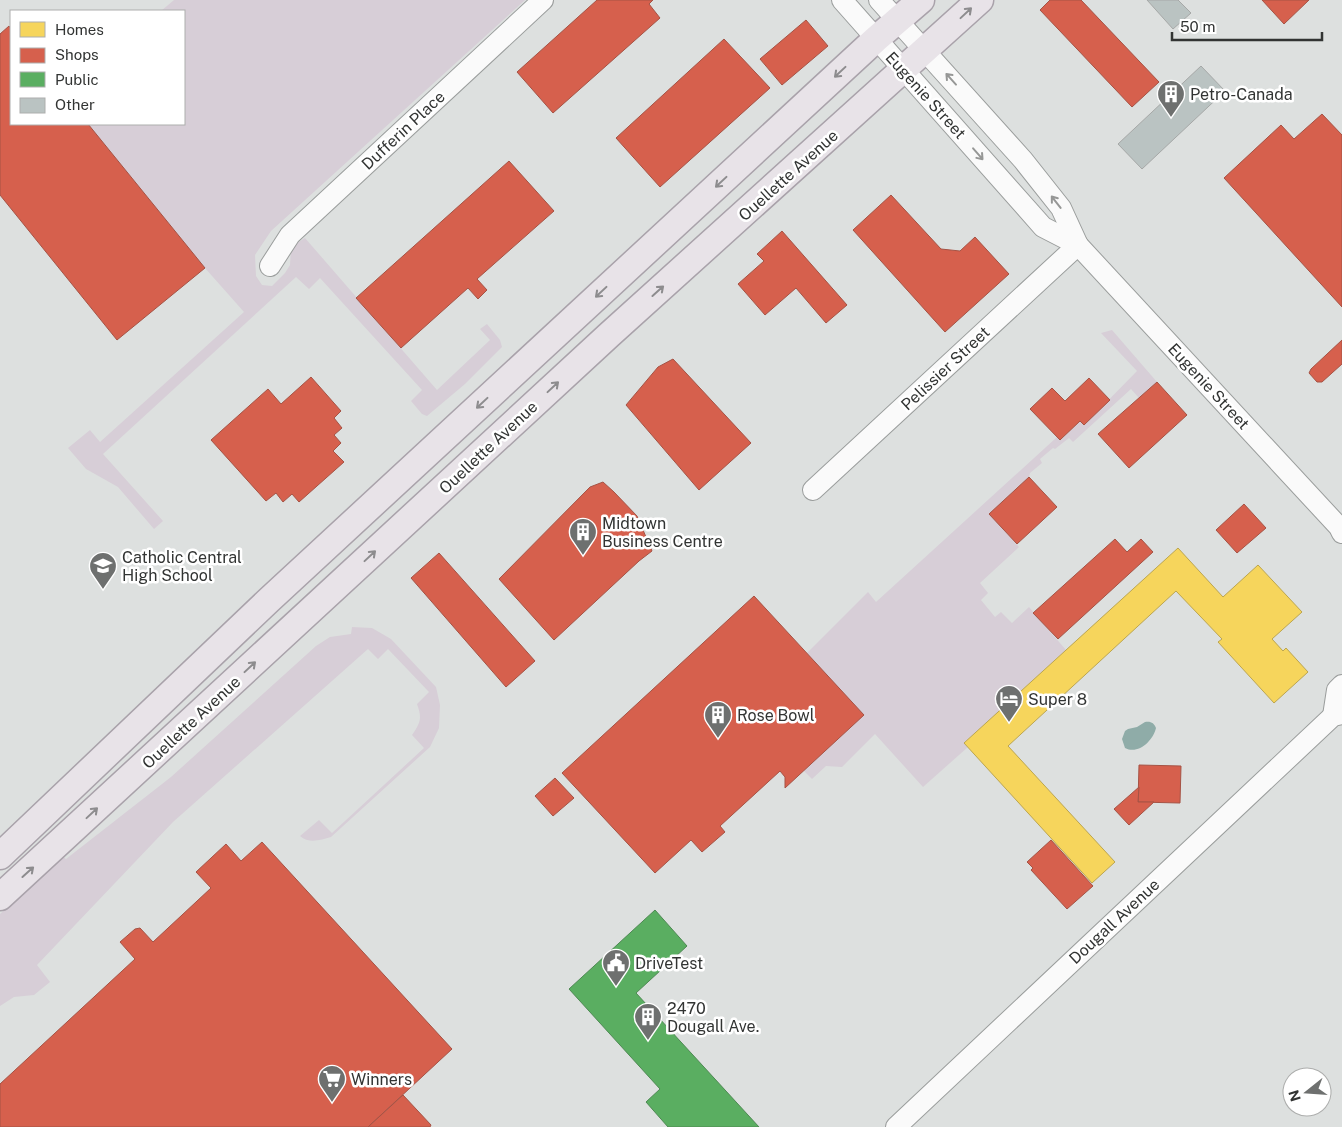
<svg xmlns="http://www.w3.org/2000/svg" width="1342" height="1127" viewBox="0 0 1342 1127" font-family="'Public Sans',sans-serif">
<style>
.green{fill:#d7ced7}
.water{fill:#8faca8}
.homes{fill:#f6d55c;stroke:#bba550}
.shops{fill:#d6604d;stroke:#a55345}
.public{fill:#5aae61;stroke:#4e8953}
.building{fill:#bac3c2;stroke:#a6a8a7}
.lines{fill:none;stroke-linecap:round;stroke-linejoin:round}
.minor-casing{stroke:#9a9d9c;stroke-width:22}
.major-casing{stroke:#a9a2aa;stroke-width:29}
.minor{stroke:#fafafa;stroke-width:20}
.major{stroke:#e8e3e8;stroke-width:26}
.oneway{stroke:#8d8c8e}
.oneway2{stroke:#969796}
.labels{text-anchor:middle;stroke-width:5;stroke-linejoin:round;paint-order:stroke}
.poi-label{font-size:16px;fill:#323433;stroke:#fff;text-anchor:start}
.street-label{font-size:16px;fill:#323433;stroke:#fff}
</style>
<rect width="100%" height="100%" fill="#dde0df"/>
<g class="green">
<polygon points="174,0 525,0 271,231 255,255 256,276 262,285 272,286 285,273 290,265 291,247 305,238 437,390 490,340 480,329 487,324 500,340 502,347 465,384 427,416 422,414 411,401 422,390 320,278 309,289 296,277 103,454 163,521 154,529 118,487 86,469 68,448 90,430 100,442 244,312 205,268 88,124 184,124 184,11 161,11"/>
<polygon points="1112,330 1157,382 1139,398 1131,389 1073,442 1069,438 1055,449 1053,448 1040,459 1042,463 1030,473 1029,477 989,514 1019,547 980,583 988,593 981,600 995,617 1001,612 1012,623 1029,607 1066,650 964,743 968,747 923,787 875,734 842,767 826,766 812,779 804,771 807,653 868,592 876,602 1057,437 1061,440 1080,421 1084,425 1137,371 1101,333"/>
<path d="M 352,627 L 372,628 L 391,639 L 436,687 L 440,705 L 439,728 L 430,747 L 331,837 C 321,840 309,844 300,836 L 319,820 L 332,833 L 424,748 L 412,735 C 421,722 422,718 417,704 L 429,692 L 388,649 L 378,659 L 368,649 L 173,822 L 37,965 L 50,982 L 34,995 L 14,997 L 0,1006 L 0,914 L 62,856 L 66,859 L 171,777 L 316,646 L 330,637 L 351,634 Z"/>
</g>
<path class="water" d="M 1145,722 C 1151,721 1154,723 1156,728 C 1153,741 1138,755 1125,748 L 1122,739 L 1125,731 L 1128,729 L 1137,727 Z"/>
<polygon class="homes" points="1178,548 1223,597 1258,565 1302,612 1272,639 1283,651 1286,648 1308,672 1274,703 1218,642 1222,639 1176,591 1008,746 1115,862 1092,883 964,743"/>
<g class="shops">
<polygon points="597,0 653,0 649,4 660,18 553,113 517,72"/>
<polygon points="1050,0 1081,0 1159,82 1132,107 1040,10"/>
<polygon points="1262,0 1309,0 1284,24"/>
<polygon points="806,20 828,46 782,85 760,59"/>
<polygon points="9,26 11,29 11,124 88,124 205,268 117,340 0,195 0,34"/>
<polygon points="724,39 770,88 660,187 616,138"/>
<polygon points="1322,114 1342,135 1342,307 1224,178 1281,125 1294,139"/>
<polygon points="509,161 554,211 477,279 487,290 478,299 468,288 401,348 356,298"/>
<polygon points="891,195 941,249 960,251 975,237 1009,274 945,332 853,230"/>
<polygon points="782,231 847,305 826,323 796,288 765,315 738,284 764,261 757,254"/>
<polygon points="1342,340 1342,364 1322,382 1317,382 1309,373 1311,369"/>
<polygon points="673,359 751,443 699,490 626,405 658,367"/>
<polygon points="311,377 341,411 334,418 342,428 334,435 341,443 333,451 344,462 299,502 292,494 283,502 276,493 266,501 211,440 268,389 281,404"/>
<polygon points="1089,378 1110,400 1084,425 1080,421 1060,440 1030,409 1052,388 1065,401"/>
<polygon points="1157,382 1187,415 1129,468 1098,434"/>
<polygon points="1029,477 1057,507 1017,544 989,514"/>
<polygon points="603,482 614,492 637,516 652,551 639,561 554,640 499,579 590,487"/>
<polygon points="1244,504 1266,528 1237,553 1216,530"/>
<polygon points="1115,539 1127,552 1141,539 1153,552 1058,639 1033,613"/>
<polygon points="439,553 535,661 506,687 411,578"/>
<polygon points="754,596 864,715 785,788 785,777 780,771 720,826 725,832 702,852 691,840 655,873 562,773"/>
<polygon points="1139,765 1181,766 1180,803 1138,802"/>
<polygon points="555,778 574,798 553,816 535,796"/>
<polygon points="1139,787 1138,802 1154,802 1129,825 1114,809"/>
<polygon points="1051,840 1093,886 1067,909 1031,870 1033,868 1027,862"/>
<polygon points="262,842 452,1049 368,1127 0,1127 0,1084 135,959 120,942 135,929 140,928 153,942 211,888 196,872 226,844 241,861"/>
<polygon points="403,1095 431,1125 430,1127 368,1127"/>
</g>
<polygon class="public" points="655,910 687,946 636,993 759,1127 668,1127 646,1102 660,1089 569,989"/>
<g class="building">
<polygon points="1147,0 1178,0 1191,13 1173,29"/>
<polygon points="1201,66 1225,91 1142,169 1118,144"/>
</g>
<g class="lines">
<defs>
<g id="minor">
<polyline points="842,0 1043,227 1078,245 1339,527 1342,533"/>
<polyline points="879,0 1023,160 1061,208 1078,245"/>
<polyline points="270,266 290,235 543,0"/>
<polyline points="813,490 1078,245"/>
<polyline points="1333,716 1337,690 1342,685"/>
<polyline points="896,1127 1333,716 1342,714"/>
</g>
<g id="major">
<polyline points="0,856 269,600 876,39 921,0"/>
<polyline points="0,897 609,335 980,0"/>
</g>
</defs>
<use href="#minor" class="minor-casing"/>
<use href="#major" class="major-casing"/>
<use href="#minor" class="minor"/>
<use href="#major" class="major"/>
</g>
<defs><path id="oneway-shaft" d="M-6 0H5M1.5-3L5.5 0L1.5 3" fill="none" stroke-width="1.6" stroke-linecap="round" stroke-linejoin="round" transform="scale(1.25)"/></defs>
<g class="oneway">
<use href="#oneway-shaft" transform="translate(966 13) rotate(-43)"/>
<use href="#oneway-shaft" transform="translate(840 72) rotate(137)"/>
<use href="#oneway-shaft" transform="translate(721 182) rotate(137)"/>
<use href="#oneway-shaft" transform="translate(658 291) rotate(-42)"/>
<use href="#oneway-shaft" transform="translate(601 292) rotate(137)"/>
<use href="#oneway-shaft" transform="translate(553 387) rotate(-43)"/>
<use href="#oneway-shaft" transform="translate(482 403) rotate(137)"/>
<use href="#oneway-shaft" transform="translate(370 556) rotate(-43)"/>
<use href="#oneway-shaft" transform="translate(250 667) rotate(-43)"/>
<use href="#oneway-shaft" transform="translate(92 813) rotate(-43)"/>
<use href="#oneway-shaft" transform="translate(28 872) rotate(-42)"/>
</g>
<g class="oneway2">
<use href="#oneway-shaft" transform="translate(951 79) rotate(-132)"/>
<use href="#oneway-shaft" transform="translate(978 154) rotate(49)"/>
<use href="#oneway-shaft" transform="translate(1056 202) rotate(-128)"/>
</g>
<defs>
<symbol id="building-pin" viewBox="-11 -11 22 30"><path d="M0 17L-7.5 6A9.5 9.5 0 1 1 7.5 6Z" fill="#6e706f" stroke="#fff"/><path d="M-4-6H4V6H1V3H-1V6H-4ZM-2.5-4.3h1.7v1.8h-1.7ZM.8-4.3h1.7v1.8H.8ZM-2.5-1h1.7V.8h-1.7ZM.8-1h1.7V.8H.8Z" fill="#fff"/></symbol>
<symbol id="school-pin" viewBox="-11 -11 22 30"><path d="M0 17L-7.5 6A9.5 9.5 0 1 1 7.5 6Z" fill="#6e706f" stroke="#fff"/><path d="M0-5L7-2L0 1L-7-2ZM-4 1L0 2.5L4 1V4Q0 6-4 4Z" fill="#fff"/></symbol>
<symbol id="hotel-pin" viewBox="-11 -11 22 30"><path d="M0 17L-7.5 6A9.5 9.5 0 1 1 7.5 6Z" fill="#6e706f" stroke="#fff"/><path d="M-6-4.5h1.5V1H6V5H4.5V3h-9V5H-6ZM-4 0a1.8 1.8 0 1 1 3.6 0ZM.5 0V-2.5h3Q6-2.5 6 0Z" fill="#fff"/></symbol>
<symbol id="civic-pin" viewBox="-11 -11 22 30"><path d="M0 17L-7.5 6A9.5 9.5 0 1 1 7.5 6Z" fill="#6e706f" stroke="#fff"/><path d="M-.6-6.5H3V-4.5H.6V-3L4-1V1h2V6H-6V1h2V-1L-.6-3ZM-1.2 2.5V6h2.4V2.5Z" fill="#fff"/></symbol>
<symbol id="supermarket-pin" viewBox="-11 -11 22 30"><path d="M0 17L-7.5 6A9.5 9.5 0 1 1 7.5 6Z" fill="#6e706f" stroke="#fff"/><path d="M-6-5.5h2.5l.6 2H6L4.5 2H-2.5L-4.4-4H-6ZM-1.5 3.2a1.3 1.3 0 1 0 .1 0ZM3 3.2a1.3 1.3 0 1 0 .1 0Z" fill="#fff"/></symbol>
</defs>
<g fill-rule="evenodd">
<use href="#building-pin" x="1155" y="78" width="32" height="43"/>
<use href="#building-pin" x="567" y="516" width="32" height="43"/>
<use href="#school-pin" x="87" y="550" width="32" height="43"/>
<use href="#hotel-pin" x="993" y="683" width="32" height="43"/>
<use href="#building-pin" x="702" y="699" width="32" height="43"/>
<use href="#civic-pin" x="600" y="947" width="32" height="43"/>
<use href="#building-pin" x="632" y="1001" width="32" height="43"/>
<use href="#supermarket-pin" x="316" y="1063" width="32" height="43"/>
</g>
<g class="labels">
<g class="poi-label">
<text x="1190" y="100">Petro-Canada</text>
<text x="602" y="529">Midtown<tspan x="602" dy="18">Business Centre</tspan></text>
<text x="122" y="563">Catholic Central<tspan x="122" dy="18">High School</tspan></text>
<text x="1028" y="705">Super 8</text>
<text x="737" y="721">Rose Bowl</text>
<text x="635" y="969">DriveTest</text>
<text x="667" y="1014">2470<tspan x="667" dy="18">Dougall Ave.</tspan></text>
<text x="351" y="1085">Winners</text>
</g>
<g class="street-label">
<text transform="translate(926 95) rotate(48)" y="6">Eugenie Street</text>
<text transform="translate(403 130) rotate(-43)" y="6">Dufferin Place</text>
<text transform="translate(788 175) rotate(-42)" y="6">Ouellette Avenue</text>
<text transform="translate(945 368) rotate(-43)" y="6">Pelissier Street</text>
<text transform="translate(1209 386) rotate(47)" y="6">Eugenie Street</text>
<text transform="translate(488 447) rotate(-43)" y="6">Ouellette Avenue</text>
<text transform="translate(191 722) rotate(-43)" y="6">Ouellette Avenue</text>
<text transform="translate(1114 921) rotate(-43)" y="6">Dougall Avenue</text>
</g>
</g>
<rect x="10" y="10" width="175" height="115" fill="#ffffff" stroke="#adaead"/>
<rect x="20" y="22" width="25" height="15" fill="#f6d55c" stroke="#adaead"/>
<text x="55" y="35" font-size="15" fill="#323433">Homes</text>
<rect x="20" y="48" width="25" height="15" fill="#d6604d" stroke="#adaead"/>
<text x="55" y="60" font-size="15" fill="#323433">Shops</text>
<rect x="20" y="72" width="25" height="15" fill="#5aae61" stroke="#adaead"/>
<text x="55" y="85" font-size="15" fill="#323433">Public</text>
<rect x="20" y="98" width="25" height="15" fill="#bac3c2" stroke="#adaead"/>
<text x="55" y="110" font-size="15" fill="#323433">Other</text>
<g transform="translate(1307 1092) rotate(253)"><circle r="24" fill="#ffffff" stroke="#adaead"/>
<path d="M0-4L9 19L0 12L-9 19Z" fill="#6e706f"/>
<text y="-8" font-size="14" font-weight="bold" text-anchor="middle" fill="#323433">N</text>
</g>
<path d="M1172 32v8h150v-8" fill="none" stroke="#323433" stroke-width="2.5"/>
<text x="1180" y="32" font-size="15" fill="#323433" stroke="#ffffff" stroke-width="4" paint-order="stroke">50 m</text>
</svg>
